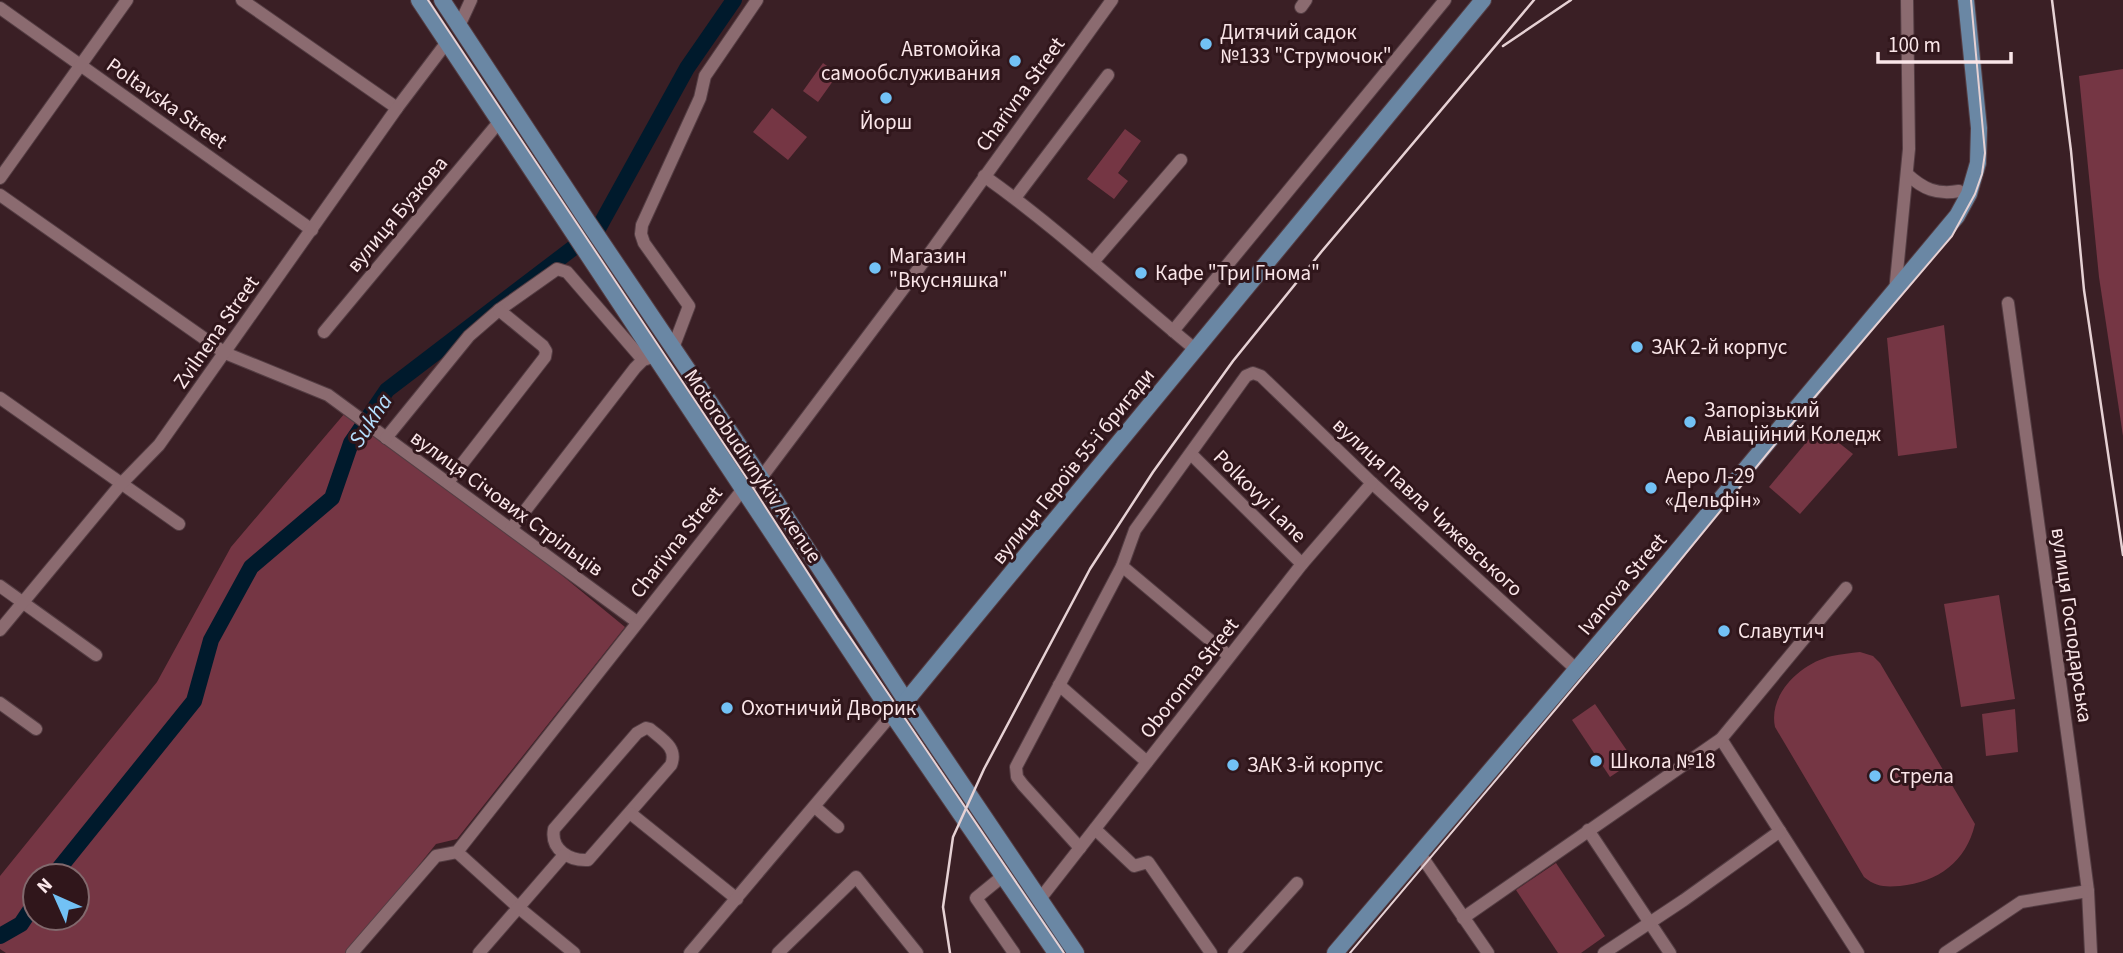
<svg xmlns="http://www.w3.org/2000/svg" width="2123" height="953" viewBox="0 0 2123 953" font-family="'Source Sans 3',sans-serif">
<style>
.green{fill:#753644;fill-rule:evenodd}
.lines{fill:none;stroke-linecap:round;stroke-linejoin:round}
.river{stroke:#001a2c;stroke-width:16}
.minor-casing{stroke:#543d43;stroke-width:14}
.major-casing{stroke:#543d43;stroke-width:18}
.minor{stroke:#8b6b70;stroke-width:12}
.major{stroke:#6a87a4;stroke-width:16}
.tram{stroke:#e6d1d4;stroke-width:2}
.rail{stroke:#e6d1d4;stroke-width:2.5}
.poi-dot{fill:#72c1f5;stroke:#30161b;stroke-width:2.5}
.labels{text-anchor:middle;stroke-width:6;stroke-linejoin:round;paint-order:stroke}
.poi-label{font-size:21px;fill:#fae6e9;stroke:#30161b;text-anchor:start}
.street-label{font-size:21px;fill:#fae6e9;stroke:#30161b}
.water-label{font-size:23px;font-style:italic;fill:#b3defd;stroke:#30161b}
</style>
<rect width="100%" height="100%" fill="#3a1f25"/>
<g class="green">
<polygon points="823,63 838,74 818,102 803,91"/>
<polygon points="2123,69 2123,436 2099,277 2079,76"/>
<polygon points="772,108 807,137 788,160 753,132"/>
<polygon points="1125,129 1141,141 1118,173 1128,181 1114,199 1087,179"/>
<polygon points="1944,325 1957,448 1898,456 1887,338"/>
<path d="M 345,413 L 509,532 L 625,627 L 457,839 L 436,844 L 348,953 L 6,953 L 0,949 L 0,876 L 157,682 L 231,547 ZM 35,876 L 77,876 L 77,918 L 35,918 Z"/>
<polygon points="1819,427 1853,454 1800,514 1769,487"/>
<polygon points="1999,595 2015,699 1961,707 1944,604"/>
<path d="M 1860,652 L 1873,656 L 1880,663 L 1975,824 C 1966,862 1938,882 1900,886 C 1885,887 1876,887 1864,877 L 1775,727 C 1768,694 1801,663 1832,656 C 1841,654 1851,653 1860,652 Z"/>
<polygon points="1595,704 1634,761 1610,777 1572,720"/>
<polygon points="2015,709 2018,752 1986,756 1982,714"/>
<polygon points="1556,863 1605,936 1581,953 1558,953 1516,890"/>
</g>
<g class="lines">
<g class="river">
<polyline points="53,876 194,701 211,640 251,567 332,498 351,443 387,390 598,229 687,68 734,0"/>
<polyline points="0,936 21,924 35,903"/>
</g>
<defs>
<g id="minor">
<polyline points="242,0 397,108"/>
<polyline points="1301,7 1306,0"/>
<polyline points="0,8 312,230"/>
<polyline points="459,26 471,0"/>
<path d="M 1907,174 C 1923,189 1937,195 1959,191"/>
<path d="M 984,176 C 1059,229 1125,292 1196,350"/>
<polyline points="0,178 127,0"/>
<polyline points="0,195 225,353 328,395 637,622"/>
<polyline points="1015,198 1108,75"/>
<polyline points="1093,262 1181,160"/>
<polyline points="1895,292 1909,149 1907,0"/>
<polyline points="2008,303 2073,776 2088,891 2091,953"/>
<polyline points="1173,331 1445,0"/>
<polyline points="324,332 499,122"/>
<polyline points="673,348 689,306 644,243 641,234 642,225 700,98 705,76 757,0"/>
<polyline points="0,398 179,524"/>
<polyline points="386,438 469,336 499,310 557,269 567,272 643,360"/>
<polyline points="1191,454 1302,564"/>
<polyline points="448,482 545,357 546,351 543,346 499,310"/>
<polyline points="511,529 635,368 643,360 649,358"/>
<polyline points="1122,566 1229,656"/>
<polyline points="0,586 96,655"/>
<polyline points="0,630 121,484 159,445 397,108 447,42"/>
<polyline points="1059,685 1147,762"/>
<polyline points="0,703 36,729"/>
<path d="M 646,728 L 650,729 C 663,740 678,748 671,765 L 588,860 C 570,861 550,850 554,829 L 637,733 Z"/>
<polyline points="1721,739 1858,953"/>
<polyline points="815,807 838,827"/>
<polyline points="630,813 737,899"/>
<polyline points="1095,829 1134,866 1148,862 1211,953"/>
<polyline points="1588,830 1670,953"/>
<polyline points="1080,848 1023,785 1017,777 1016,767 1122,566 1135,530 1246,376 1253,373 1261,376 1372,483 1577,670"/>
<polyline points="457,852 519,908 574,953"/>
<polyline points="1420,854 1488,953"/>
<polyline points="1003,876 976,898 1014,953"/>
<polyline points="1040,899 1302,564 1372,483"/>
<polyline points="1463,918 1721,739 1846,588"/>
<polyline points="352,953 436,856 457,852 743,489 761,478 919,268 1112,0"/>
<polyline points="479,953 564,855"/>
<polyline points="690,953 892,714 906,701"/>
<polyline points="778,953 856,877 917,953"/>
<polyline points="1234,953 1297,883"/>
<polyline points="1604,953 1684,900 1780,831"/>
<polyline points="1945,953 2021,902 2088,891"/>
</g>
<g id="major">
<polyline points="419,0 892,714 1056,953"/>
<polyline points="442,0 588,222 761,478 906,701 1076,953"/>
<polyline points="906,701 1483,0"/>
<polyline points="1335,953 1673,556 1957,216 1969,194 1978,163 1979,128 1966,0"/>
</g>
</defs>
<use href="#minor" class="minor-casing"/>
<use href="#major" class="major-casing"/>
<use href="#minor" class="minor"/>
<use href="#major" class="major"/>
<g class="tram">
<polyline points="428,0 750,483 837,618 1064,953"/>
<polyline points="1350,953 1651,596 1785,432 1952,236 1975,194 1982,174 1985,153 1971,0"/>
</g>
<g class="rail">
<polyline points="2052,0 2071,151 2084,290 2123,555"/>
<polyline points="1503,46 1571,0"/>
<polyline points="950,953 943,907 953,837 984,769 1090,569 1153,472 1233,361 1322,251 1534,0"/>
</g>
</g>
<g class="poi-dot">
<circle cx="1206" cy="44" r="7"/>
<circle cx="1015" cy="61" r="7"/>
<circle cx="886" cy="98" r="7"/>
<circle cx="875" cy="268" r="7"/>
<circle cx="1141" cy="273" r="7"/>
<circle cx="1637" cy="347" r="7"/>
<circle cx="1690" cy="422" r="7"/>
<circle cx="1651" cy="488" r="7"/>
<circle cx="1724" cy="631" r="7"/>
<circle cx="727" cy="708" r="7"/>
<circle cx="1596" cy="761" r="7"/>
<circle cx="1233" cy="765" r="7"/>
<circle cx="1875" cy="776" r="7"/>
</g>
<g class="labels">
<g class="poi-label">
<text x="1220" y="39">Дитячий садок<tspan x="1220" dy="24">№133 "Струмочок"</tspan></text>
<text x="1001" y="56" text-anchor="end">Автомойка<tspan x="1001" dy="24">самообслуживания</tspan></text>
<text x="886" y="129" text-anchor="middle">Йорш</text>
<text x="889" y="263">Магазин<tspan x="889" dy="24">"Вкусняшка"</tspan></text>
<text x="1155" y="280">Кафе "Три Гнома"</text>
<text x="1651" y="354">ЗАК 2-й корпус</text>
<text x="1704" y="417">Запорізький<tspan x="1704" dy="24">Авіаційний Коледж</tspan></text>
<text x="1665" y="483">Аеро Л-29<tspan x="1665" dy="24">«Дельфін»</tspan></text>
<text x="1738" y="638">Славутич</text>
<text x="741" y="715">Охотничий Дворик</text>
<text x="1610" y="768">Школа №18</text>
<text x="1247" y="772">ЗАК 3-й корпус</text>
<text x="1889" y="783">Стрела</text>
</g>
<g class="street-label">
<text transform="translate(1020 94) rotate(-54)" y="7">Charivna Street</text>
<text transform="translate(167 103) rotate(35)" y="7">Poltavska Street</text>
<text transform="translate(397 214) rotate(-50)" y="7">вулиця Бузкова</text>
<text transform="translate(216 332) rotate(-55)" y="7">Zvilnena Street</text>
<text transform="translate(753 466) rotate(56)" y="7">Motorobudivnykiv Avenue</text>
<text transform="translate(1073 466) rotate(-51)" y="7">вулиця Героїв 55-ї бригади</text>
<text transform="translate(1260 496) rotate(45)" y="7">Polkovyi Lane</text>
<text transform="translate(507 503) rotate(36)" y="7">вулиця Січових Стрільців</text>
<text transform="translate(1428 507) rotate(43)" y="7">вулиця Павла Чижевського</text>
<text transform="translate(676 542) rotate(-52)" y="7">Charivna Street</text>
<text transform="translate(1622 584) rotate(-50)" y="7">Ivanova Street</text>
<text transform="translate(2072 625) rotate(82)" y="7">вулиця Господарська</text>
<text transform="translate(1189 678) rotate(-52)" y="7">Oboronna Street</text>
</g>
<g class="water-label">
<text transform="translate(370 420) rotate(-56)" y="8">Sukha</text>
</g>
</g>
<g transform="translate(56 897) rotate(315)"><circle r="33" fill="#30161b" stroke="#81696d" stroke-width="2"/>
<path d="M0-5L12 26L0 18L-12 26Z" fill="#72c1f5"/>
<text y="-10" font-size="19" font-weight="bold" text-anchor="middle" fill="#fae6e9">N</text>
</g>
<path d="M1878 52v10h133v-10" fill="none" stroke="#fae6e9" stroke-width="3.5"/>
<text x="1888" y="52" font-size="21" fill="#fae6e9" stroke="#30161b" stroke-width="5" paint-order="stroke">100 m</text>
</svg>
